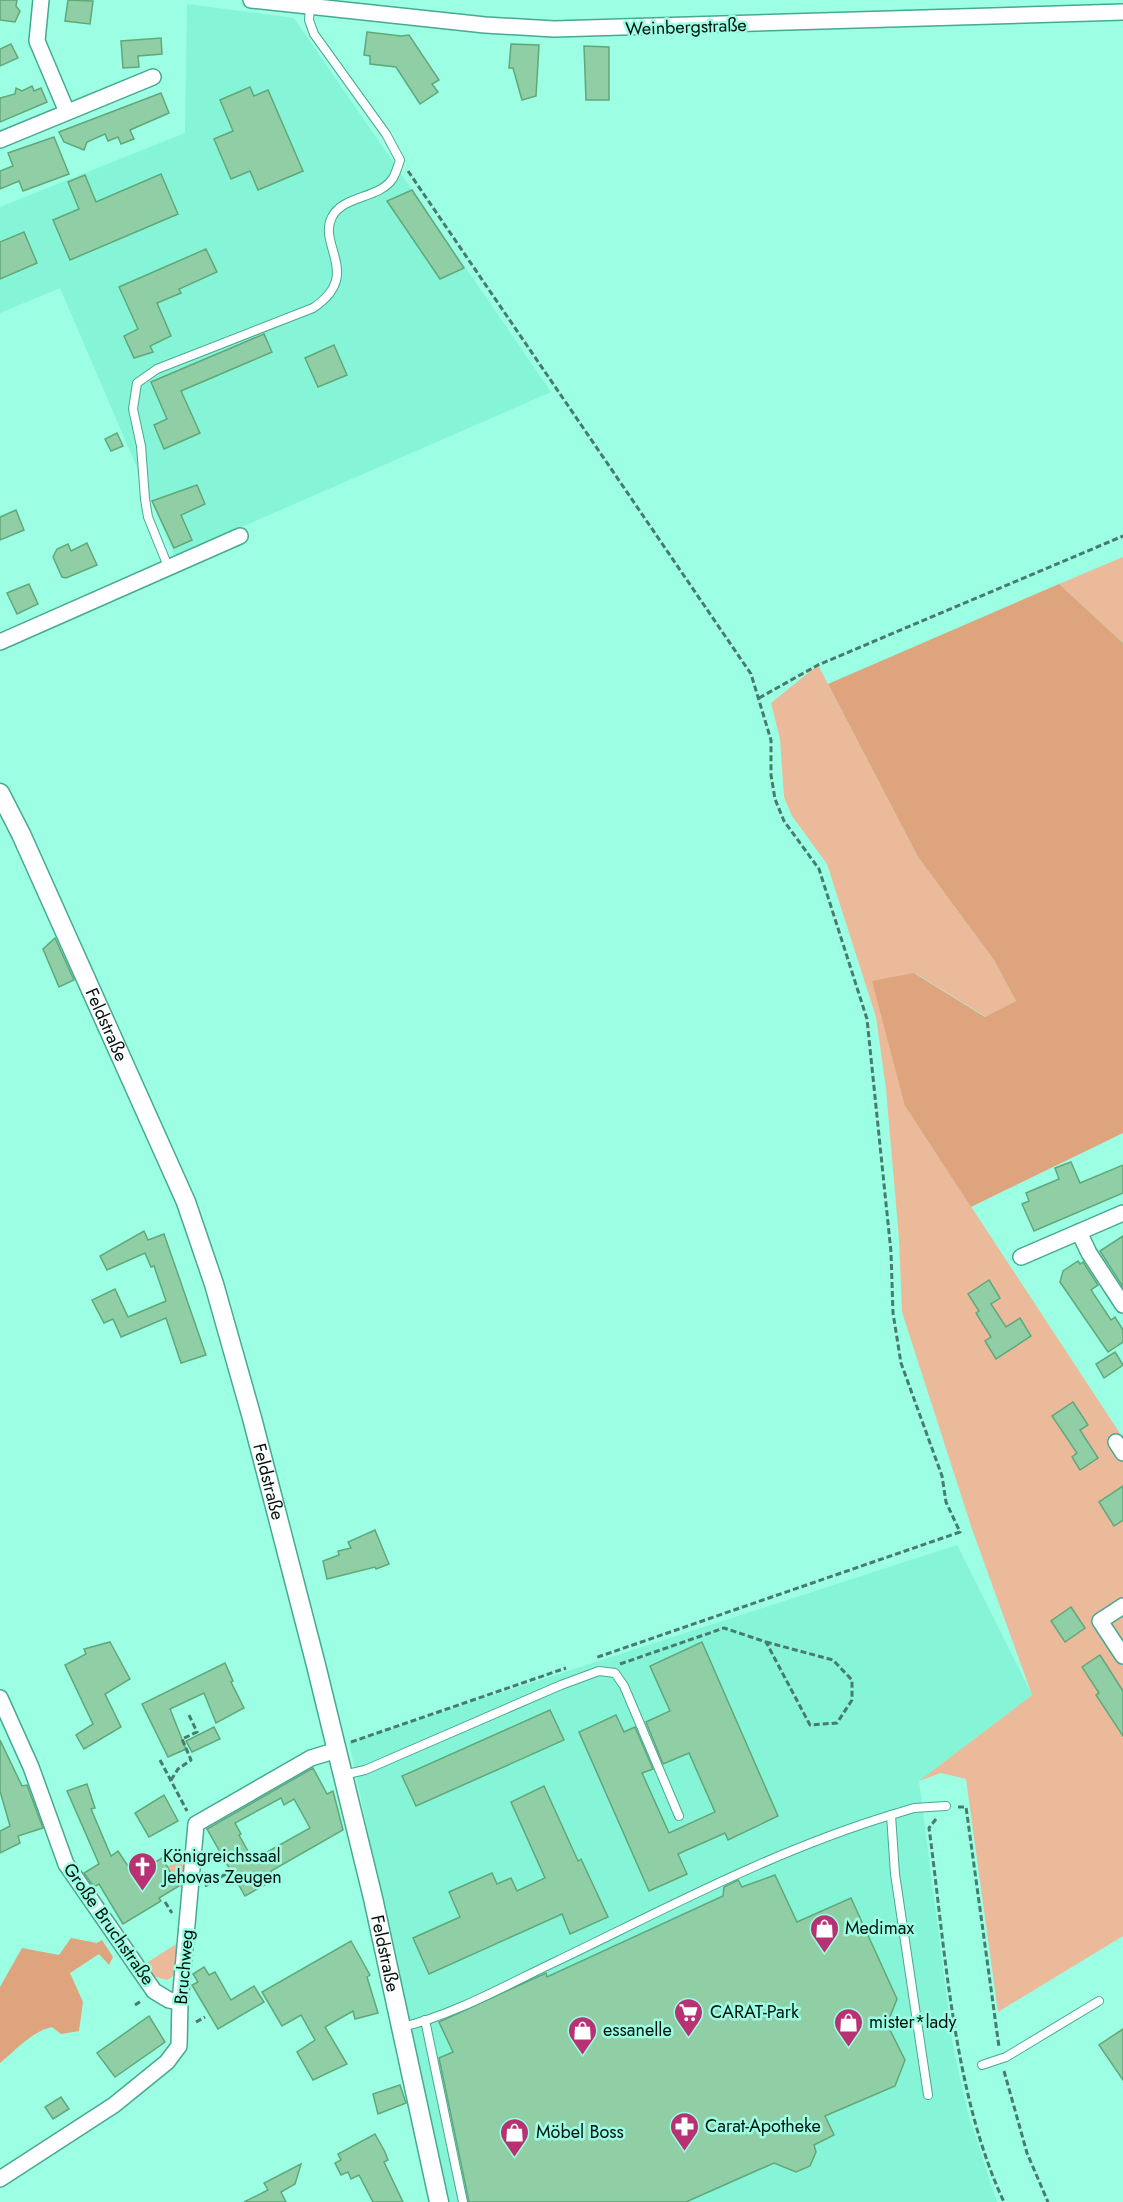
<svg xmlns="http://www.w3.org/2000/svg" width="1123" height="2202" viewBox="0 0 1123 2202" font-family="Jost,sans-serif">
<style>
.built{fill:#86f4d7}
.green{fill:#eaba9b}
.forest{fill:#dea47d}
.building{fill:#90cea5;stroke:#60a87a;stroke-width:1.5;fill-rule:evenodd}
.lines{fill:none;stroke-linecap:round;stroke-linejoin:round}
.service-casing{stroke:#46a991;stroke-width:10}
.minor-casing{stroke:#46a991;stroke-width:18}
.tertiary-casing{stroke:#46a991;stroke-width:21}
.path{stroke:#477c6d;stroke-width:3;stroke-dasharray:6 3;stroke-linecap:butt}
.service{stroke:#fff;stroke-width:8}
.minor{stroke:#fff;stroke-width:15}
.tertiary{stroke:#fff;stroke-width:18}
.labels{text-anchor:middle;stroke-width:5;stroke-linejoin:round;paint-order:stroke}
.street-label{font-size:18px;fill:#01120d;stroke:#9cfee3}
.poi-label{font-size:18px;fill:#01120d;stroke:#9cfee3;text-anchor:start}
</style>
<rect width="100%" height="100%" fill="#9cfee3"/>
<g class="built">
<polygon points="187,4 294,18 551,392 175,556 60,288 0,313 0,207 185,133"/>
<polygon points="957,1545 1032,1695 919,1781 953,2046 968,2114 997,2202 450,2202 401,1989 349,1742"/>
</g>
<g class="green">
<polygon points="1123,557 1123,643 1059,584"/>
<polygon points="818,665 918,857 994,960 1016,1001 986,1017 915,973 905,1106 1123,1438 1123,1936 998,2012 966,1779 941,1773 919,1781 1032,1695 972,1529 902,1312 899,1239 886,1089 876,1017 827,864 792,816 784,797 780,739 771,703"/>
<polygon points="179,1860 184,1865 182,1890 168,1866"/>
<path d="M 178,1943 C 178,1958 182,1973 167,1980 L 149,1975 L 143,1965 Z"/>
</g>
<g class="forest">
<polygon points="1059,584 1123,643 1123,1133 971,1207 905,1106 872,981 914,973 985,1017 1016,1001 994,960 918,857 828,684"/>
<path d="M 71,1938 L 97,1943 L 102,1940 L 113,1957 L 109,1965 L 99,1954 L 70,1973 L 83,2002 L 79,2031 L 61,2034 L 52,2027 C 31,2032 16,2050 0,2063 L 0,1987 L 22,1948 L 59,1955 Z"/>
</g>
<g class="building">
<polygon points="0,0 17,0 16,6 20,11 15,22 0,20"/>
<polygon points="68,0 93,1 90,24 65,21"/>
<polygon points="367,32 401,36 409,35 439,80 432,84 438,92 420,104 396,67 370,64 370,56 364,55"/>
<polygon points="161,38 162,54 138,56 139,67 123,68 121,41"/>
<polygon points="11,44 18,58 0,66 0,49"/>
<polygon points="511,44 539,45 536,96 522,100 513,68 509,68"/>
<polygon points="584,46 609,47 609,100 586,100"/>
<polygon points="32,86 34,91 41,88 47,102 0,122 0,98 15,94 16,88 22,91"/>
<polygon points="250,87 254,96 268,90 303,171 258,190 250,171 231,179 214,139 233,131 220,100"/>
<polygon points="161,93 169,113 130,130 134,139 121,144 118,137 108,141 105,134 87,142 84,150 64,142 59,132"/>
<polygon points="54,137 69,174 23,191 19,181 0,189 0,171 13,166 8,153"/>
<polygon points="161,174 178,214 70,260 53,220 79,209 68,182 85,175 96,202"/>
<polygon points="412,190 464,268 440,279 387,201"/>
<polygon points="24,232 37,263 0,279 0,242"/>
<polygon points="206,249 217,272 179,289 181,293 157,303 171,336 150,346 153,352 134,358 124,336 138,329 119,287"/>
<polygon points="264,334 272,352 181,391 200,433 164,449 154,425 167,419 151,382"/>
<polygon points="334,345 347,375 318,387 305,358"/>
<polygon points="117,433 123,446 111,451 105,439"/>
<polygon points="197,485 205,504 181,515 192,540 174,548 152,501"/>
<polygon points="16,510 24,530 0,540 0,517"/>
<polygon points="87,543 97,565 66,578 62,577 53,557 57,549 68,544 71,551"/>
<polygon points="29,584 38,604 17,614 7,593"/>
<polygon points="55,938 74,980 59,987 43,949"/>
<polygon points="1071,1162 1080,1183 1123,1165 1123,1193 1034,1231 1022,1204 1029,1201 1026,1193 1059,1179 1055,1168"/>
<polygon points="144,1231 148,1240 164,1234 206,1355 181,1363 166,1318 121,1337 113,1319 104,1323 92,1300 115,1289 128,1317 166,1301 154,1266 151,1267 145,1253 107,1270 100,1256"/>
<polygon points="1123,1236 1123,1287 1100,1251"/>
<polygon points="1078,1261 1080,1264 1083,1262 1098,1285 1091,1290 1111,1320 1115,1317 1123,1330 1123,1342 1108,1352 1060,1282 1063,1271"/>
<polygon points="989,1280 1000,1298 991,1304 1006,1327 1020,1318 1031,1336 996,1359 985,1341 991,1337 976,1313 979,1311 968,1294"/>
<polygon points="1115,1352 1123,1365 1104,1378 1096,1364"/>
<polygon points="1073,1402 1088,1425 1080,1430 1098,1458 1080,1470 1072,1457 1077,1453 1052,1416"/>
<polygon points="1123,1486 1123,1520 1114,1526 1099,1502"/>
<polygon points="375,1530 389,1564 376,1569 375,1567 327,1579 323,1561 339,1555 338,1551 351,1548 348,1542"/>
<polygon points="1071,1607 1085,1628 1065,1642 1051,1621"/>
<polygon points="110,1642 130,1679 105,1694 121,1727 84,1749 76,1735 93,1724 65,1665 86,1654 84,1649"/>
<polygon points="702,1642 778,1816 728,1840 725,1833 678,1854 687,1874 649,1891 579,1732 616,1715 624,1732 635,1727 653,1769 642,1773 669,1833 715,1812 689,1753 663,1764 646,1722 670,1711 650,1666"/>
<polygon points="1100,1655 1123,1691 1123,1736 1096,1695 1099,1693 1082,1667"/>
<polygon points="225,1663 233,1681 231,1682 244,1708 216,1723 204,1693 170,1709 186,1749 168,1757 142,1704"/>
<polygon points="550,1710 564,1740 416,1806 402,1776"/>
<polygon points="214,1727 220,1739 192,1752 186,1741"/>
<polygon points="0,1740 22,1786 27,1785 43,1828 18,1836 20,1843 0,1853 0,1831 10,1826 0,1791"/>
<path d="M 313,1768 L 327,1794 L 333,1791 L 343,1830 L 271,1871 L 275,1879 L 245,1896 L 207,1829 ZM 281,1798 L 284,1805 L 294,1799 L 310,1828 L 253,1860 L 239,1835 L 241,1834 L 235,1823 Z"/>
<polygon points="87,1784 95,1808 91,1809 111,1856 118,1851 134,1875 162,1858 179,1886 159,1898 161,1901 123,1924 99,1884 94,1887 84,1873 99,1864 67,1791"/>
<polygon points="544,1786 578,1861 581,1859 608,1917 570,1934 562,1914 429,1974 413,1938 460,1917 449,1892 492,1873 497,1884 511,1878 517,1891 545,1878 511,1802"/>
<polygon points="164,1795 178,1821 149,1837 135,1813"/>
<polygon points="775,1875 797,1922 851,1898 897,1999 887,2024 905,2060 895,2086 825,2116 834,2135 814,2145 816,2152 810,2166 796,2172 774,2163 686,2202 469,2202 439,2058 453,2052 439,2022 546,1973 547,1977 723,1896 724,1887 738,1880 742,1887"/>
<polygon points="351,1941 370,1975 367,1977 378,2013 355,2019 353,2011 325,2027 347,2064 313,2080 297,2052 315,2040 301,2015 282,2026 262,1992"/>
<polygon points="204,1967 209,1975 215,1972 231,2000 254,1986 264,2002 218,2029 192,1985 198,1982 193,1974"/>
<polygon points="149,2016 165,2042 115,2077 97,2053"/>
<polygon points="1123,2029 1123,2080 1099,2045"/>
<polygon points="400,2085 406,2103 378,2114 373,2094"/>
<polygon points="61,2097 69,2109 53,2119 45,2107"/>
<polygon points="375,2134 385,2152 388,2160 384,2162 403,2202 373,2202 359,2175 351,2179 348,2172 341,2175 335,2163 341,2160 338,2154"/>
<polygon points="301,2164 295,2184 281,2192 286,2202 244,2202 268,2190 264,2183"/>
</g>
<g class="lines">
<defs>
<g id="service">
<path d="M 169,569 L 148,517 L 145,499 L 141,446 L 133,409 L 137,383 L 157,369 L 313,308 C 363,275 317,245 332,217 C 343,195 380,199 393,178 C 396,173 398,166 400,160 L 386,134 L 314,34 L 309,20 L 310,7"/>
<polyline points="343,1775 365,1770 561,1685 599,1671 615,1673 624,1686 679,1816"/>
<polyline points="425,2020 463,2202"/>
<path d="M 402,2027 C 454,2015 508,1984 557,1961 C 667,1908 773,1851 891,1815"/>
<polyline points="982,2065 1006,2057 1099,2001"/>
<polyline points="928,2095 895,1874 891,1815 914,1808 946,1806"/>
</g>
<g id="minor">
<polyline points="41,0 37,41 67,112"/>
<polyline points="251,0 485,25 554,29 1123,12"/>
<polyline points="0,140 153,77"/>
<polyline points="0,642 240,536"/>
<polyline points="1079,1232 1089,1253 1123,1305"/>
<polyline points="1021,1257 1123,1213"/>
<polyline points="1116,1442 1123,1453"/>
<polyline points="1123,1606 1100,1621 1123,1656"/>
<polyline points="0,1698 31,1767 66,1864 154,1991 169,2000 180,2002"/>
<polyline points="0,2179 114,2105 167,2062 179,2046 180,2002 196,1824 311,1758 337,1750"/>
</g>
<g id="tertiary">
<path id="s1" d="M 0,793 L 21,834 L 186,1202 L 214,1284 L 252,1418 L 316,1665 L 373,1898 L 439,2202"/>
</g>
</defs>
<use href="#service" class="service-casing"/>
<use href="#minor" class="minor-casing"/>
<use href="#tertiary" class="tertiary-casing"/>
<g class="path">
<polyline points="408,171 751,674 771,740 771,775 775,799 784,821 819,869 867,1019 891,1252 893,1313 901,1363 942,1476 946,1502 960,1532 595,1658"/>
<polyline points="759,698 818,665 1123,536"/>
<polyline points="620,1664 724,1628 766,1642 810,1725 837,1723 852,1700 852,1680 833,1660 766,1642"/>
<polyline points="351,1742 566,1668"/>
<polyline points="160,1760 187,1811"/>
<polyline points="171,1780 178,1769 191,1760 182,1739 197,1732 188,1713"/>
<polyline points="958,1807 966,1807 999,2047"/>
<path d="M 936,1819 L 929,1828 C 945,1946 953,2094 1004,2202"/>
<polyline points="205,1886 226,1874"/>
<polyline points="165,1902 172,1913"/>
<polyline points="135,2005 141,2001"/>
<polyline points="196,2022 205,2017"/>
<polyline points="1004,2071 1027,2153 1048,2202"/>
</g>
<use href="#service" class="service"/>
<use href="#minor" class="minor"/>
<use href="#tertiary" class="tertiary"/>
</g>
<defs>
<symbol id="church-pin" viewBox="-11 -11 22 30"><path d="M0 17L-7.5 6A9.5 9.5 0 1 1 7.5 6Z" fill="#b73173" stroke="#9cfee3"/><path d="M-1.2-6h2.4v3.5h3.3v2.4h-3.3V6h-2.4V-.1h-3.3v-2.4h3.3Z" fill="#fff"/></symbol>
<symbol id="shop-pin" viewBox="-11 -11 22 30"><path d="M0 17L-7.5 6A9.5 9.5 0 1 1 7.5 6Z" fill="#b73173" stroke="#9cfee3"/><path d="M-5-2.5h2.3a2.7 3.5 0 0 1 5.4 0H5L5.5 6h-11ZM-1.5-2.5h3a1.5 2.3 0 0 0-3 0Z" fill="#fff"/></symbol>
<symbol id="supermarket-pin" viewBox="-11 -11 22 30"><path d="M0 17L-7.5 6A9.5 9.5 0 1 1 7.5 6Z" fill="#b73173" stroke="#9cfee3"/><path d="M-6-5.5h2.5l.6 2H6L4.5 2H-2.5L-4.4-4H-6ZM-1.5 3.2a1.3 1.3 0 1 0 .1 0ZM3 3.2a1.3 1.3 0 1 0 .1 0Z" fill="#fff"/></symbol>
<symbol id="pharmacy-pin" viewBox="-11 -11 22 30"><path d="M0 17L-7.5 6A9.5 9.5 0 1 1 7.5 6Z" fill="#b73173" stroke="#9cfee3"/><path d="M-2-6h4v4h4v4h-4v4h-4v-4h-4v-4h4Z" fill="#fff"/></symbol>
</defs>
<g fill-rule="evenodd">
<use href="#church-pin" x="126" y="1850" width="33" height="45"/>
<use href="#shop-pin" x="808" y="1912" width="33" height="45"/>
<use href="#supermarket-pin" x="672" y="1996" width="33" height="45"/>
<use href="#shop-pin" x="832" y="2006" width="33" height="45"/>
<use href="#shop-pin" x="566" y="2014" width="33" height="45"/>
<use href="#pharmacy-pin" x="668" y="2110" width="33" height="45"/>
<use href="#shop-pin" x="498" y="2116" width="33" height="45"/>
</g>
<g class="labels">
<g class="street-label">
<text transform="translate(686 27) rotate(-2)" y="6">Weinbergstraße</text>
<text dy="6" stroke="none"><textPath href="#s1" startOffset="255">Feldstraße</textPath></text>
<text dy="6" stroke="none"><textPath href="#s1" startOffset="741">Feldstraße</textPath></text>
<text transform="translate(109 1924) rotate(55)" y="6">Große Bruchstraße</text>
<text dy="6" stroke="none"><textPath href="#s1" startOffset="1227">Feldstraße</textPath></text>
<text transform="translate(184 1967) rotate(-85)" y="6">Bruchweg</text>
</g>
<g class="poi-label">
<text x="163" y="1862">Königreichssaal<tspan x="163" dy="21">Jehovas Zeugen</tspan></text>
<text x="845" y="1934">Medimax</text>
<text x="710" y="2018">CARAT-Park</text>
<text x="869" y="2028">mister*lady</text>
<text x="603" y="2036">essanelle</text>
<text x="705" y="2132">Carat-Apotheke</text>
<text x="536" y="2138">Möbel Boss</text>
</g>
</g>
</svg>
